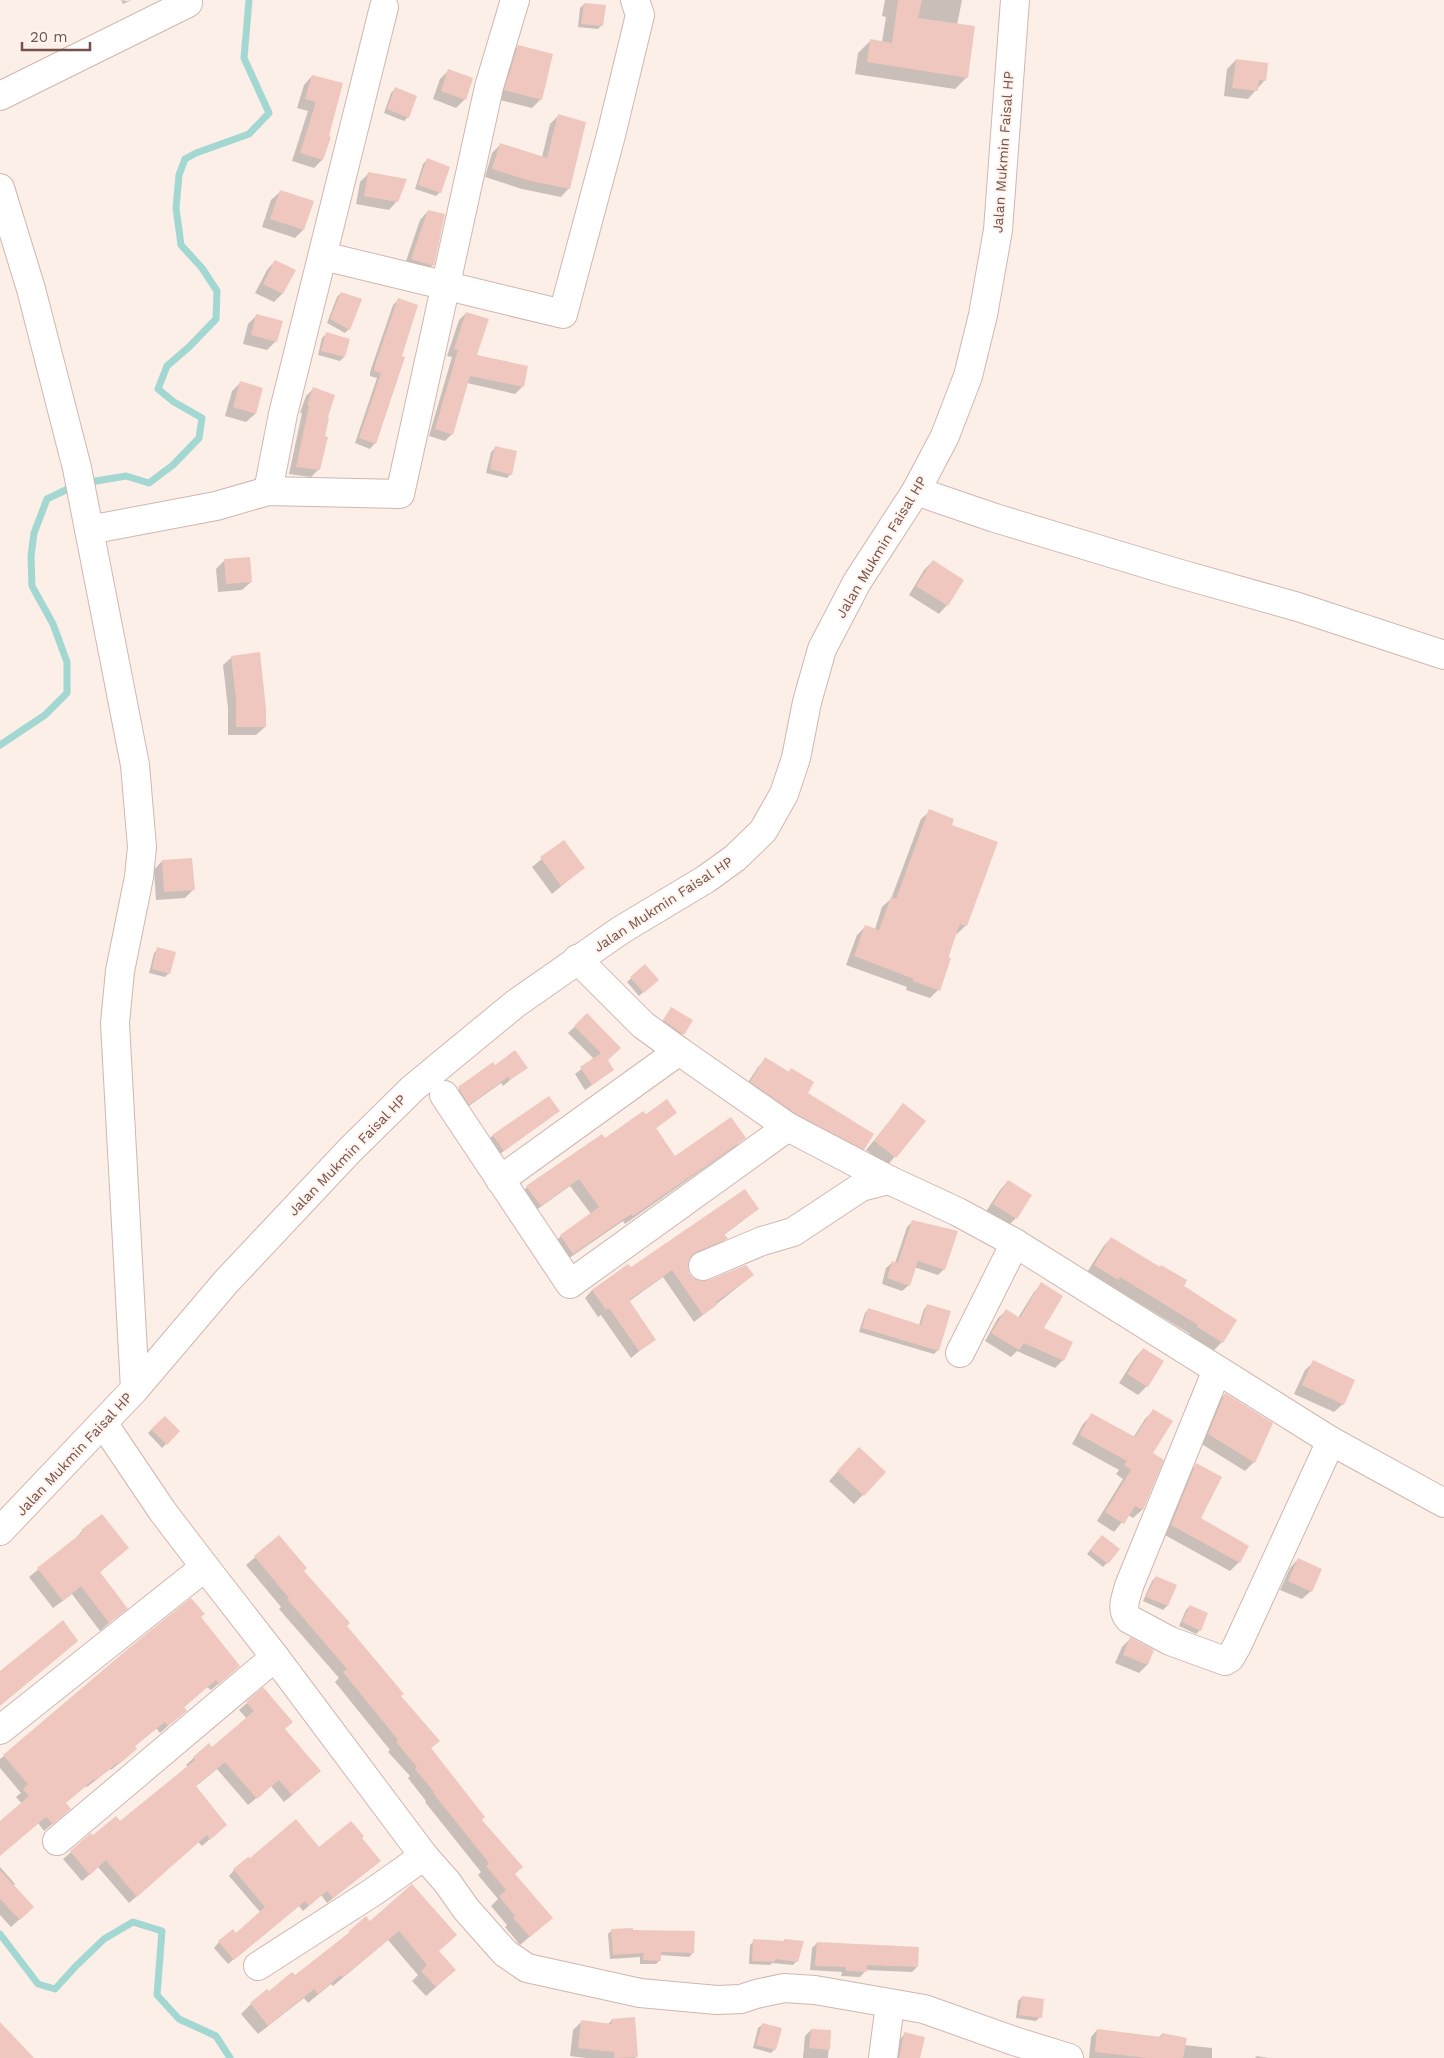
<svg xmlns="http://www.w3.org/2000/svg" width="1444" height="2058" viewBox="0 0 1444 2058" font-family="'Work Sans',sans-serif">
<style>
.shadow{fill:#0003}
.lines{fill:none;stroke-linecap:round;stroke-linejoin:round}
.stream{stroke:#a2d7d2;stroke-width:7}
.building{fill:#f0c7bf}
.minor-casing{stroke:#cfb7b0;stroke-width:30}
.minor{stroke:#fff;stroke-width:28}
.labels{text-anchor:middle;stroke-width:4;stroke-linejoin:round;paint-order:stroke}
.street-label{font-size:14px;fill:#75514c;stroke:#fef4ed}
</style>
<rect width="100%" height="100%" fill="#fcefe7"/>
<g class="shadow">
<polygon points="121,0 127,1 132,0 123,4"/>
<polygon points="885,0 962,0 957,25 967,77 955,89 855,74 858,53 870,41 882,42 886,17 882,16"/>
<polygon points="584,4 602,25 598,29 578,27 580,8"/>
<polygon points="518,46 541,99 532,108 496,99 510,55"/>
<polygon points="1236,60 1265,80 1248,99 1224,96 1227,69"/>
<polygon points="449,70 465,99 456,108 433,99 440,79"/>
<polygon points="312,76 342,84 322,160 314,168 292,161 308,111 297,108 304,85"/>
<polygon points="395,89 408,117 404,121 384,113 391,93"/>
<polygon points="558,116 569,188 561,197 522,189 485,177 492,153 500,145 542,157 550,124"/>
<polygon points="427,160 440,192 436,196 415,189 423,164"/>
<polygon points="369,173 397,201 389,210 356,204 360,182"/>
<polygon points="280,192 303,230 295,238 262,227 271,200"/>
<polygon points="428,211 433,265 424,274 404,267 420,220"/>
<polygon points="275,261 294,271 282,294 274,302 255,293 267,270"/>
<polygon points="341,293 349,329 345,333 327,323 337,297"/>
<polygon points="398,300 375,443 370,449 355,443 377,378 370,376 370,372 393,305"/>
<polygon points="466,313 475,356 527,367 522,387 515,394 467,383 452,434 445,441 429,436 452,357 447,356 459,320"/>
<polygon points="257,315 276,341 267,350 243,344 248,324"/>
<polygon points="326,334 348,340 344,357 340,361 318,355 322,338"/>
<polygon points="240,383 255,414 246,422 225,416 232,391"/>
<polygon points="313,389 326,418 319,469 311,477 289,474 302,413 300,413 306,396"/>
<polygon points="495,448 511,474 507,478 486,473 491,452"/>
<polygon points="225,560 251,582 242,590 218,592 216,569"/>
<polygon points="933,561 947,605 939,614 909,595 924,570"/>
<polygon points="232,657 265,727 256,735 228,735 228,708 223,665"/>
<polygon points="930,811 950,825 966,925 957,934 956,933 938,990 930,998 906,990 907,987 846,965 857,935 866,926 875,929 882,907 891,899 921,819"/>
<polygon points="564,841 583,868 552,894 532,867"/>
<polygon points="162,861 193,890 185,898 156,900 154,870"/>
<polygon points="158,949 169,973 165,977 149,973 154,953"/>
<polygon points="645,966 657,980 639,996 627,982"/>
<polygon points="672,1008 692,1021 679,1038 660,1025"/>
<polygon points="587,1015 606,1061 613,1070 585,1090 575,1074 594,1059 568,1033"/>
<polygon points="766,1059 788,1073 791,1069 806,1093 864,1149 856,1157 743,1090 758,1067"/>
<polygon points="493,1064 494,1066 526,1067 503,1086 501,1083 462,1111 451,1095"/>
<polygon points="903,1105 924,1121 887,1166 866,1150"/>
<polygon points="558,1111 496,1157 486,1143 493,1135"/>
<polygon points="675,1113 655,1129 675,1158 744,1138 736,1146 625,1224 623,1221 565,1261 553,1244 561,1236 591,1214 570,1186 532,1213 519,1195 527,1187 646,1116"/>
<polygon points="1008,1181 1031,1195 1016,1218 1007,1227 985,1213 1000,1190"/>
<polygon points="758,1209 724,1235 726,1238 718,1246 688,1259 687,1272 692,1279 701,1283 753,1275 694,1322 663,1277 628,1302 654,1339 631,1358 601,1315 598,1317 585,1298 592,1290 628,1266 631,1269"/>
<polygon points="913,1221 944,1269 938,1275 914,1267 909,1285 902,1291 882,1284 886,1268 893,1262 895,1263 907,1227"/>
<polygon points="1111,1238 1235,1320 1222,1342 1213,1351 1189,1336 1190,1334 1111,1286 1108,1288 1086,1274 1103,1247"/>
<polygon points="1042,1284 1042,1329 1063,1360 1055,1368 1017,1351 1011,1357 985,1341 998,1318 1006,1311 1018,1318 1034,1292"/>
<polygon points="928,1305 938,1350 934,1354 859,1332 865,1313 869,1309 919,1325 924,1309"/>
<polygon points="1143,1349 1162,1361 1147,1386 1138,1395 1119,1383 1135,1358"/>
<polygon points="1314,1362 1343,1404 1334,1412 1294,1394 1305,1370"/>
<polygon points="1225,1394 1254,1462 1245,1471 1200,1443 1216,1403"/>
<polygon points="1153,1411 1151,1454 1162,1460 1142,1510 1133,1518 1128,1515 1114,1532 1097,1521 1123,1479 1116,1474 1119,1470 1072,1444 1083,1424 1092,1415 1133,1438 1145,1419"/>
<polygon points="165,1417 179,1431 162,1448 148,1433"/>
<polygon points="851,1457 885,1472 854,1504 829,1481"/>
<polygon points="1196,1465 1199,1519 1248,1547 1239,1562 1230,1571 1163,1534 1188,1474"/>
<polygon points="82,1531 127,1548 99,1573 126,1608 100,1631 72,1594 53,1608 29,1577 74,1540"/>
<polygon points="279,1537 302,1571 399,1696 438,1741 430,1749 480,1820 514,1874 542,1926 520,1945 505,1927 507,1925 491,1906 498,1899 478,1875 481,1872 425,1802 426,1801 408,1778 410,1776 388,1752 390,1750 335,1682 339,1678 279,1609 281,1607 246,1565"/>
<polygon points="1098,1540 1107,1563 1103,1567 1087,1554"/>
<polygon points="1298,1559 1311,1591 1302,1599 1280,1590 1290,1568"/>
<polygon points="1156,1577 1175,1586 1167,1606 1163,1610 1143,1601 1152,1581"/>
<polygon points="1190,1606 1200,1630 1196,1634 1179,1626 1186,1610"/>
<polygon points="200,1618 231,1673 211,1690 207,1687 183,1708 185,1711 160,1733 156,1728 134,1747 128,1756 111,1770 110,1769 87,1787 86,1786 64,1804 61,1817 44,1831 38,1823 0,1825 22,1804 16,1797 21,1793 0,1768 0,1759"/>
<polygon points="1130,1639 1147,1665 1139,1673 1115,1663 1122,1647"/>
<polygon points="247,1703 284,1729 312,1778 284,1802 271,1786 248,1805 217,1769 195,1787 218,1832 202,1846 198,1842 129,1903 98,1867 82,1881 63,1859 91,1835 93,1837 120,1823 188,1767 186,1765 208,1745 212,1748 247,1719 239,1710"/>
<polygon points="360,1838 374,1866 327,1903 321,1895 303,1911 299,1906 228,1964 214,1948 219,1942 235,1934 261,1913 229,1876 234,1870 248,1858 250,1860 319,1849"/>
<polygon points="0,1867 15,1884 13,1886 33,1907 11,1927 0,1915"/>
<polygon points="412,1885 438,1951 445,1979 426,1996 412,1981 418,1975 388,1940 333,1986 331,1984 308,2003 304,1998 258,2034 241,2014 251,2004 267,1991 269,1993 295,1977 350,1932 370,1923"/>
<polygon points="612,1930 632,1931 693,1953 689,1957 660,1955 660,1960 656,1964 640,1964 640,1957 610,1959 608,1934"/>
<polygon points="754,1941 797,1961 793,1965 772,1963 770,1965 749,1964 750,1945"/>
<polygon points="817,1943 917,1967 912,1972 866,1970 860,1977 841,1976 842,1972 810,1970 812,1948"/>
<polygon points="1022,1997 1040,2017 1036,2021 1016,2018 1018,2001"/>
<polygon points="612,2020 637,2056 635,2058 585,2058 570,2056 573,2030 582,2021 607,2025"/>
<polygon points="762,2025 775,2049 771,2053 753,2048 758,2028"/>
<polygon points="811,2030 830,2031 828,2058 803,2058 805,2036"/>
<polygon points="1097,2030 1158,2038 1162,2034 1184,2045 1212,2048 1212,2058 1089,2058 1091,2037"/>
<polygon points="905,2034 919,2058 895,2058 900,2039"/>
<polygon points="1257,2056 1269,2058 1255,2058"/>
</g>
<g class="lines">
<g class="stream">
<polyline points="84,483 126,476 149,483 173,465 199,438 202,418 174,402 158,389 167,366 189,347 216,319 217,291 202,268 181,245 176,208 179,175 185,159 196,153 249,134 269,113 244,58 249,0"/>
<polyline points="0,745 45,715 67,693 67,662 53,624 32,586 31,556 34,533 47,499 74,486"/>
<polyline points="0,1934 38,1984 55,1989 76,1966 104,1939 133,1922 162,1931 157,1995 179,2019 216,2036 230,2058"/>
</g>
</g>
<g class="building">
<polygon points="898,0 922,0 918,18 975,26 968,78 867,62 870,39 892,43"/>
<polygon points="584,3 606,5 603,26 581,24"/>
<polygon points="518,45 553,54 542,100 504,90"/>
<polygon points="1236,59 1268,63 1266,81 1259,80 1258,91 1232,88"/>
<polygon points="448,69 473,78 466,100 441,91"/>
<polygon points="312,75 343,83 329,136 331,137 323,160 300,153 316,102 305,99"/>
<polygon points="395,87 417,96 409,118 387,109"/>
<polygon points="558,114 586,122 570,189 531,181 492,169 500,143 547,158"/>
<polygon points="427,158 450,167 441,193 418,185"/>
<polygon points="368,172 407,179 398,202 364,196"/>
<polygon points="280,190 314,201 304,230 270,219"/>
<polygon points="428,210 445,214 434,266 411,259"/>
<polygon points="275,260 296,270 283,294 263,284"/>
<polygon points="341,292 362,299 350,330 330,319"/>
<polygon points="398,298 418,305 402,356 405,357 376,444 359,438 381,373 374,371 375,365"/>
<polygon points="466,312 489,319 477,355 528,366 524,387 470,376 453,435 435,429 458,350 454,349"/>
<polygon points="256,314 283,321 277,342 251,335"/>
<polygon points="326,332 350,339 345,357 321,351"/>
<polygon points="240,381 263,388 256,414 233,407"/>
<polygon points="313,387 335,395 328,417 329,418 325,436 328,437 320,470 296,467 309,406 307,405"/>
<polygon points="495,446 517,451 512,475 490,469"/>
<polygon points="250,557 252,582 226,584 224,559"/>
<polygon points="933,560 964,580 948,606 916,586"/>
<polygon points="260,652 266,709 266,727 236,727 236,698 231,656"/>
<polygon points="929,809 954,819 952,825 998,842 967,926 960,924 948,957 951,958 940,991 913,981 914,979 854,956 865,925 879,930 891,897 896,899"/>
<polygon points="564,840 585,868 561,886 540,857"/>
<polygon points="192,858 195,890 164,892 162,860"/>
<polygon points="157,947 176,952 170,974 152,969"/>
<polygon points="645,964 659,980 644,993 630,977"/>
<polygon points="671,1007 693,1020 684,1035 663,1020"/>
<polygon points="587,1013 621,1048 608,1060 614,1070 592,1085 580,1067 601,1053 574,1026"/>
<polygon points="515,1050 528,1068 510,1080 508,1077 469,1105 458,1087 493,1062 495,1065"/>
<polygon points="765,1057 789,1072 791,1068 814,1082 808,1093 874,1134 864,1150 796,1114 750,1082"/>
<polygon points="549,1096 560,1111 504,1151 492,1135"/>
<polygon points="667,1099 677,1113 656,1128 675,1156 731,1117 746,1138 633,1216 631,1214 573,1254 560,1235 599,1207 579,1179 541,1206 526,1186 602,1134 605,1138 643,1111 646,1114"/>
<polygon points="903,1103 926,1121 896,1158 874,1141"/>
<polygon points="1008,1180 1032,1195 1017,1219 993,1204"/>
<polygon points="745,1189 759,1209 724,1234 728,1239 696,1252 690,1257 688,1265 689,1273 693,1278 701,1281 709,1280 746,1265 754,1275 716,1302 717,1305 703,1315 672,1270 629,1300 656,1340 639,1351 609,1308 606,1310 592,1290 628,1264 631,1267"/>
<polygon points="912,1220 958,1231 945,1270 918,1261 910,1286 887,1278 892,1261 898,1263"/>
<polygon points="1111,1237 1160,1267 1161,1265 1187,1280 1184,1286 1237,1320 1223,1343 1197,1327 1198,1325 1120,1277 1118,1280 1094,1265"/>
<polygon points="1041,1282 1063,1296 1044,1328 1073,1342 1064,1361 1024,1343 1019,1350 991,1333 1006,1309 1020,1318"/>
<polygon points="927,1304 951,1311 939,1351 862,1328 868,1308 921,1325"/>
<polygon points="1143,1348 1164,1361 1148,1387 1127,1374"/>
<polygon points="1313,1360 1355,1380 1344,1405 1302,1385"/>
<polygon points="1225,1393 1273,1423 1255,1463 1208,1434"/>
<polygon points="1153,1409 1173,1421 1153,1453 1164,1460 1143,1510 1135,1506 1124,1524 1105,1512 1131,1470 1124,1465 1127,1461 1080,1435 1091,1413 1135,1437"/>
<polygon points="165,1416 180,1431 167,1445 151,1429"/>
<polygon points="859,1447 886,1472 864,1496 837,1471"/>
<polygon points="1196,1463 1222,1477 1201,1518 1249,1546 1240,1563 1171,1525"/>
<polygon points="102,1514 129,1548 100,1572 128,1609 109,1623 81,1586 63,1601 37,1568 83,1532 81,1530"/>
<polygon points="279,1535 307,1568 304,1571 350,1623 347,1626 404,1694 401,1696 440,1741 431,1748 485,1817 482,1820 523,1867 515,1874 553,1918 530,1937 513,1918 515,1916 499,1896 506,1890 486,1866 489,1863 433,1793 434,1792 415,1769 417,1767 396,1742 398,1740 343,1672 347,1669 287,1599 289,1598 254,1556"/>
<polygon points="1102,1535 1120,1549 1108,1564 1090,1550"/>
<polygon points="1298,1558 1322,1569 1312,1592 1288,1581"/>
<polygon points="1156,1576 1177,1585 1168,1606 1146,1597"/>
<polygon points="191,1598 205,1614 201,1617 240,1666 219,1684 216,1680 184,1707 187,1711 168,1726 165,1722 135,1746 137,1749 119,1764 118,1762 95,1781 94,1779 66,1803 71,1809 53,1824 46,1817 0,1856 0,1821 29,1796 23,1789 28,1784 3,1755 129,1648"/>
<polygon points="1190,1605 1208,1613 1201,1631 1182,1622"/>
<polygon points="63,1620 78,1641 0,1706 0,1671"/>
<polygon points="1130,1637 1154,1650 1148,1665 1123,1655"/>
<polygon points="263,1687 293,1722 285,1729 321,1771 292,1795 279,1780 257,1799 225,1762 196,1786 227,1825 210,1840 207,1835 137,1897 106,1860 90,1875 70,1851 91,1833 93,1835 116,1816 120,1821 195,1760 193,1757 209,1743 212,1747 254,1711 246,1702"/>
<polygon points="296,1819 319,1847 351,1821 364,1836 362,1838 381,1861 333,1898 327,1891 309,1906 305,1901 234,1960 218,1941 233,1929 236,1933 265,1907 233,1869 248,1857 250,1858"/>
<polygon points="0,1870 34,1907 20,1920 0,1899"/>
<polygon points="412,1884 457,1935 439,1951 456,1970 436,1987 421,1971 427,1965 399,1931 343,1977 341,1975 318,1994 314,1989 268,2026 250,2003 267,1989 269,1991 292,1972 295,1975 350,1932 349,1931 366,1916 370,1921"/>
<polygon points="633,1928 633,1930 695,1931 694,1953 661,1952 661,1961 643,1960 644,1953 613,1955 611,1929"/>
<polygon points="753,1939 784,1941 784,1939 804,1941 798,1962 775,1959 775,1962 752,1961"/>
<polygon points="817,1942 919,1947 918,1967 867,1965 867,1972 846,1971 846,1967 815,1966"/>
<polygon points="1022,1996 1044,1999 1042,2018 1019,2015"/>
<polygon points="635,2017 638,2057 614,2058 614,2052 578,2048 581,2020 612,2024 611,2019"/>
<polygon points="0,2022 18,2041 34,2058 0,2058"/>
<polygon points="762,2023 782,2028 776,2050 756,2045"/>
<polygon points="811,2029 831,2030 830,2050 809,2048"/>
<polygon points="1097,2029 1161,2037 1162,2033 1187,2038 1183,2058 1147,2058 1095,2052"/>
<polygon points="904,2032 925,2037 920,2058 899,2058"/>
</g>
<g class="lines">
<defs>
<g id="minor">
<polyline points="0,96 188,3"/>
<polyline points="0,188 31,289 77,468 135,765 142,847 139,877 120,971 115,1023 135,1389"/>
<polyline points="323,256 563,314 611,135 640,15 635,0"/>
<polyline points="268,491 283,414 384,7"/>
<polyline points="916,491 995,518 1177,573 1298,607 1444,655"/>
<polyline points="89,530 216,506 268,491 400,494 489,87 515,0"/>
<polyline points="577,959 643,1025 679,1051"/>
<polyline points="444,1095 570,1284 788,1127"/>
<polyline points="500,1180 679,1051 788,1127 889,1180"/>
<polyline points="703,1266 762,1241 793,1232 861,1187 889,1180 958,1212 1015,1243 1331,1441 1444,1503"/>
<polyline points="960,1353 1015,1243"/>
<path d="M 1217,1370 L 1129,1586 C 1126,1598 1120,1609 1129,1619 L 1170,1641 L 1225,1661 L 1230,1658 L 1237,1646 L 1331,1441"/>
<polyline points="103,1423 163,1512 205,1567 275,1657 424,1856 447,1882 466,1909 505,1953 527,1968 640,1993 717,2000 741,1999 756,1994 784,1988 815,1990 924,2009 1014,2041 1069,2058"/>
<polyline points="0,1531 135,1389 225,1283 350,1150 413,1088 515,1004 621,930 706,879 735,858 763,831 784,794 796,758 807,702 822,649 857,582 916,491 945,436 968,376 983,315 998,230 1015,0"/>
<polyline points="0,1730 205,1567"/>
<polyline points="57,1841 275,1657"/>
<polyline points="258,1966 373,1892 424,1856"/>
<polyline points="883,2058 890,2004"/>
</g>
</defs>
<use href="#minor" class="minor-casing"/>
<use href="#minor" class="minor"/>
</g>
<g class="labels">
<g class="street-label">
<text transform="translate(1003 152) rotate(-86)" y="5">Jalan Mukmin Faisal HP</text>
<text transform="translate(881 547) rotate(-59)" y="5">Jalan Mukmin Faisal HP</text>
<text transform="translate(663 904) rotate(-33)" y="5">Jalan Mukmin Faisal HP</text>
<text transform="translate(347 1155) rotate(-46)" y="5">Jalan Mukmin Faisal HP</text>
<text transform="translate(74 1454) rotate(-47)" y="5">Jalan Mukmin Faisal HP</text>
</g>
</g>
<path d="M22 42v8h68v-8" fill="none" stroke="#75514c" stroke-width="2.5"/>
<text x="30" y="42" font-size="15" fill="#75514c" stroke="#fef4ed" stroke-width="4" paint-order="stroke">20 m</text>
</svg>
